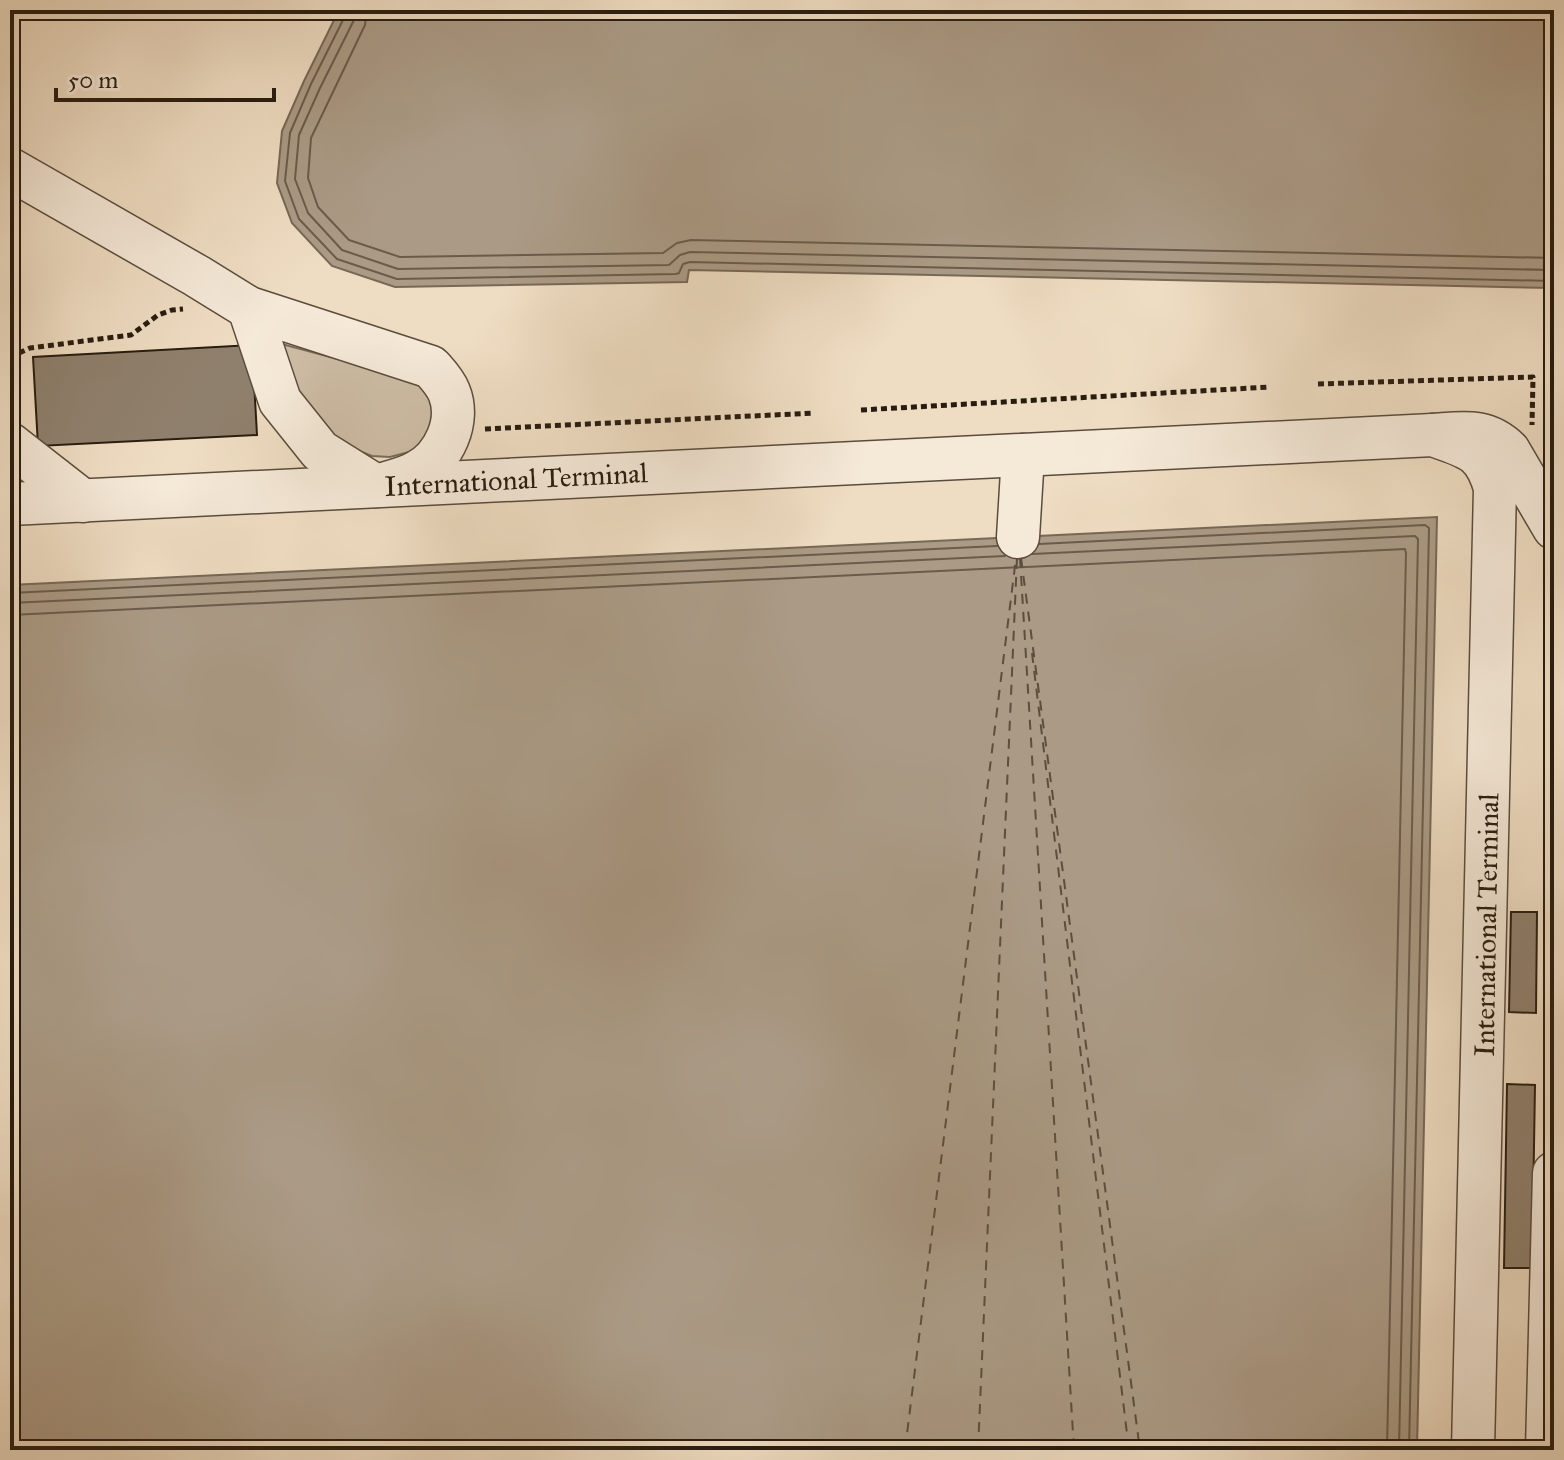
<svg xmlns="http://www.w3.org/2000/svg" width="1564" height="1460" viewBox="0 0 1564 1460" font-family="'IM FELL Great Primer',serif">
<style>
.green{fill:#cdbca5;stroke:#7a6c5a;stroke-width:2}
.water{fill:#ab9b86;stroke:#776857;stroke-width:2}
.lines{fill:none;stroke-linecap:round;stroke-linejoin:round}
.shore{stroke:#6a5c4b;stroke-width:2}
.ferry{stroke:#5c4f3f;stroke-width:2;stroke-dasharray:10 8;stroke-linecap:butt}
.building{fill:#8f806d;stroke:#281c10;stroke-width:2}
.minor-casing{stroke:#5a4c3d;stroke-width:45}
.path{stroke:#281c10;stroke-width:5;stroke-dasharray:6 4;stroke-linecap:butt}
.minor{stroke:#f5e9d8;stroke-width:42}
.labels{text-anchor:middle;stroke-width:6;stroke-linejoin:round;paint-order:stroke}
.street-label{font-size:28px;fill:#281c10;stroke:#f5e9d8}
</style>
<rect width="100%" height="100%" fill="#efddc3"/>
<filter id="stains"><feTurbulence type="fractalNoise" baseFrequency=".0025" numOctaves="4"/><feColorMatrix values="0 0 0 0 .2 0 0 0 0 .09 0 0 0 0 .02 0 0 0 .5 -.17"/></filter>
<radialGradient id="worn" r=".72"><stop offset=".6" stop-color="#630" stop-opacity="0"/><stop offset="1" stop-color="#630" stop-opacity=".3"/></radialGradient>
<polygon class="green" points="278,343 420,381 430,399 434,419 423,444 409,452 390,457 372,456 349,447 332,437 303,409"/>
<g class="water">
<polygon points="339,10 1554,10 1554,288 689,270 687,282 395,287 332,266 292,223 277,183 282,131 304,81"/>
<polygon points="1437,517 1417,1450 10,1450 10,585"/>
</g>
<g class="lines">
<g class="shore">
<polyline points="345,10 345,16 311,84 290,133 285,181 299,219 337,259 397,279 676,274 679,273 683,264 690,262 1554,281"/>
<polyline points="355,10 354,20 320,88 299,135 295,179 308,213 342,250 398,269 669,265 680,255 690,252 1554,270"/>
<polyline points="367,10 365,25 311,138 308,178 318,207 349,240 400,257 663,253 677,243 691,240 1554,258"/>
<polyline points="1039,544 1425,525 1429,528 1409,1450"/>
<polyline points="1032,554 1415,536 1418,539 1399,1450"/>
<polyline points="10,593 997,546"/>
<polyline points="10,603 1005,556"/>
<polyline points="10,615 1405,549 1406,553 1387,1450"/>
</g>
<g class="ferry">
<polyline points="1020,558 1074,1450"/>
<polyline points="1021,558 1140,1450"/>
<polyline points="1032,653 1129,1450"/>
<polyline points="905,1450 1016,558"/>
<polyline points="978,1450 1017,558"/>
</g>
</g>
<g class="building">
<polygon points="252,345 257,435 38,446 33,357"/>
<polygon points="1551,356 1554,357 1554,470 1549,470"/>
<polygon points="1511,912 1537,912 1536,1013 1509,1012"/>
<polygon points="1507,1084 1535,1085 1532,1268 1504,1268"/>
</g>
<g class="lines">
<defs>
<g id="minor">
<path d="M 10,169 L 197,276 L 249,308 L 431,367 C 438,375 445,382 449,392 C 461,421 444,458 417,472 C 405,479 389,482 376,486 L 320,451 L 280,401 L 249,308"/>
<polyline points="10,444 83,501"/>
<polyline points="10,504 1433,435"/>
<polyline points="1018,537 1023,455"/>
<path d="M 1473,1450 L 1495,488 C 1484,449 1468,448 1433,435 C 1463,433 1486,428 1509,451 L 1554,528"/>
<polyline points="1547,1450 1554,1173"/>
</g>
</defs>
<use href="#minor" class="minor-casing"/>
<g class="path">
<polyline points="10,357 30,348 131,335 158,315 172,310 183,309"/>
<polyline points="1318,384 1533,377 1532,425"/>
<polyline points="861,410 1270,387"/>
<polyline points="485,429 814,413"/>
</g>
<use href="#minor" class="minor"/>
</g>
<g class="labels">
<g class="street-label">
<text transform="translate(516 479) rotate(-3)" y="10">International Terminal</text>
<text transform="translate(1486 925) rotate(-89)" y="10">International Terminal</text>
</g>
</g>
<rect width="1564" height="1460" fill="none" stroke="#efddc3" stroke-width="40"/>
<rect x="12" y="12" width="1540" height="1436" fill="none" stroke="#281c10" stroke-width="4"/>
<rect x="20" y="20" width="1524" height="1420" fill="none" stroke="#281c10" stroke-width="2"/>
<path d="M56 88v12h218v-12" fill="none" stroke="#281c10" stroke-width="4"/>
<text x="68" y="88" font-size="24" fill="#281c10" stroke="#f5e9d8" stroke-width="6" paint-order="stroke">50 m</text>
<rect width="100%" height="100%" filter="url(#stains)"/>
<rect width="100%" height="100%" fill="url(#worn)"/>
</svg>
